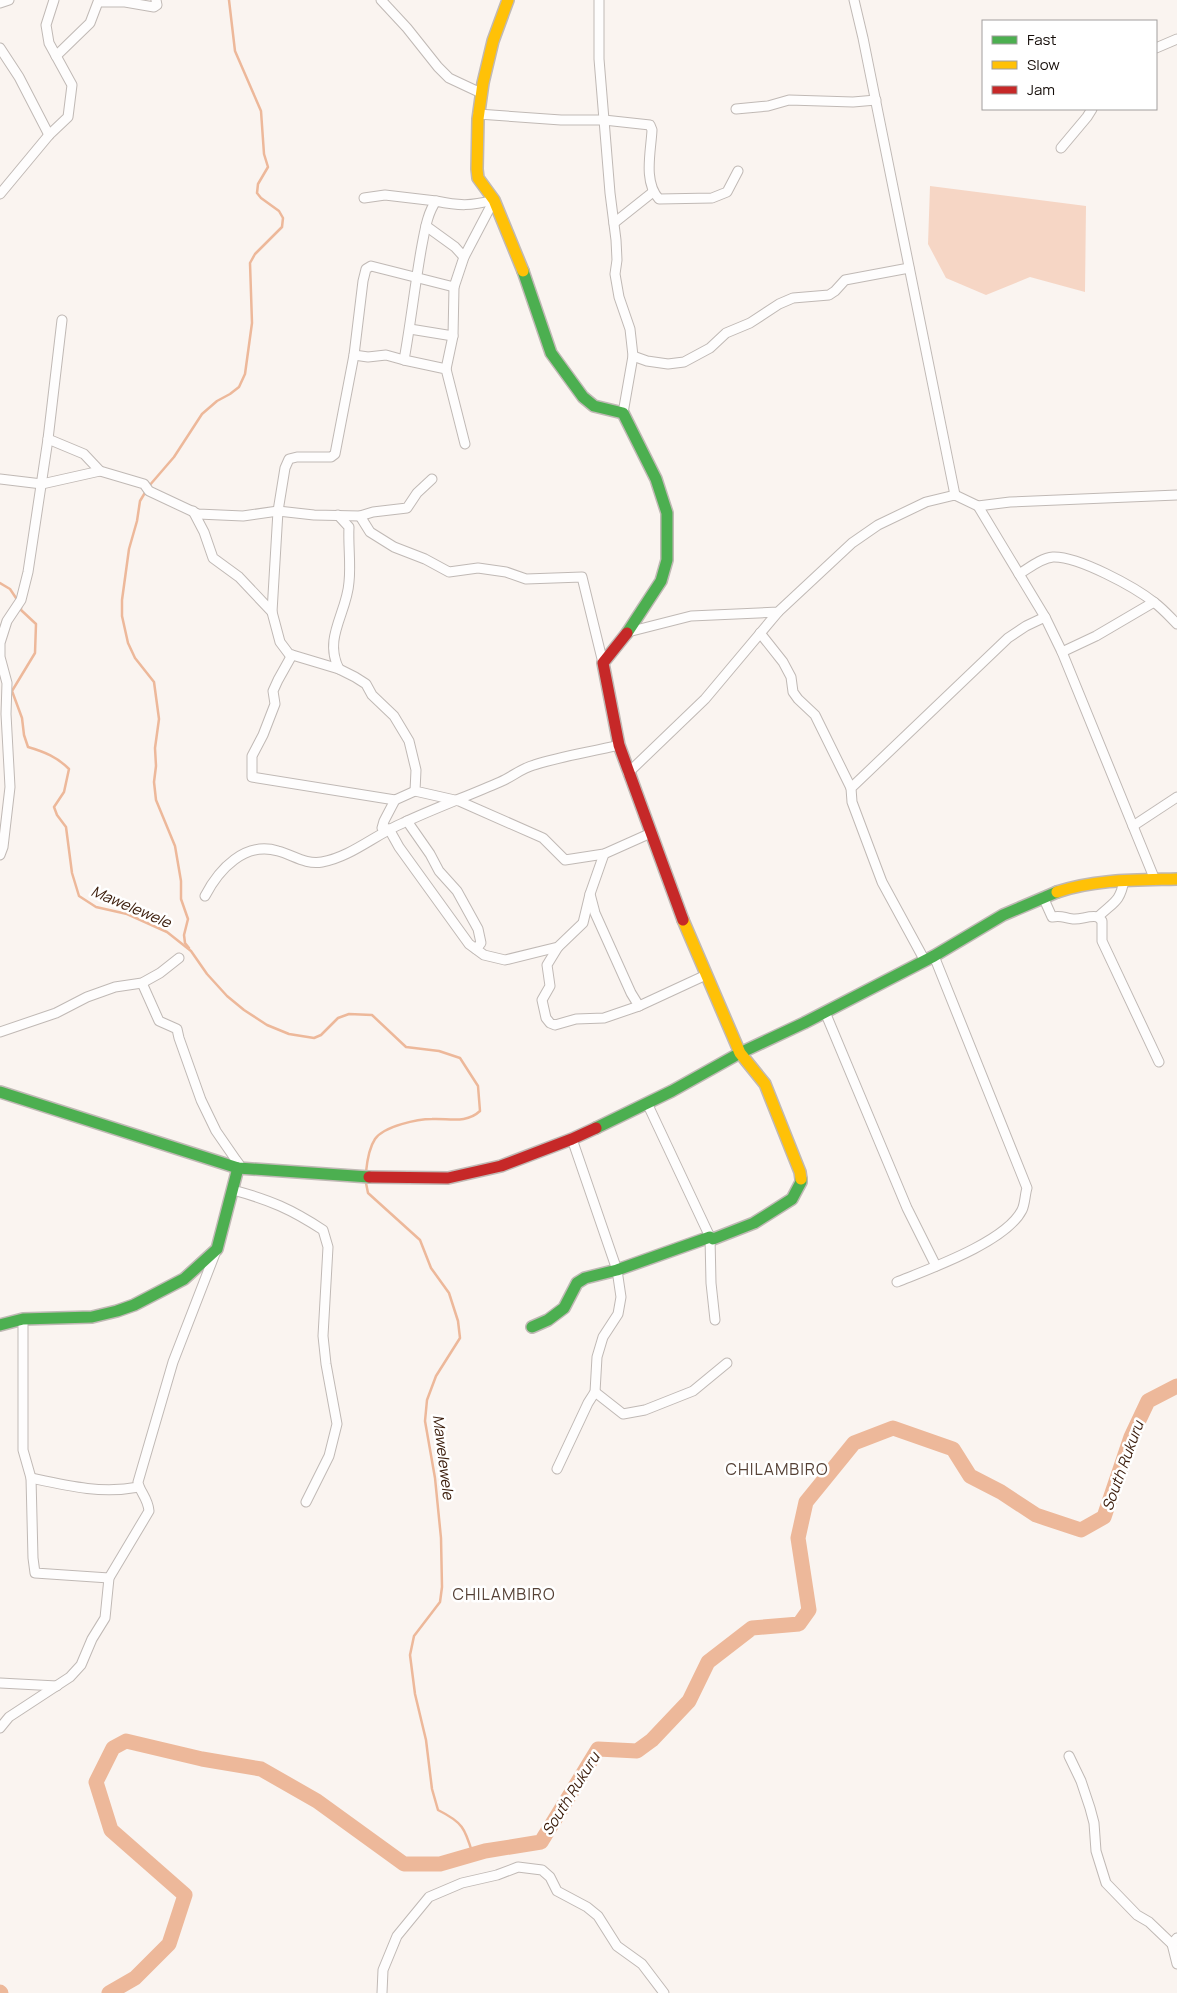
<svg xmlns="http://www.w3.org/2000/svg" width="1177" height="1993" viewBox="0 0 1177 1993" font-family="Manrope,sans-serif">
<style>
.green{fill:#f6d6c5}
.lines{fill:none;stroke-linecap:round;stroke-linejoin:round}
.stream{stroke:#edb89a;stroke-width:2.5}
.river{stroke:#edb89a;stroke-width:15}
.street-casing{stroke:#c0b9b5;stroke-width:11}
.fast-casing{stroke:#c0b9b5;stroke-width:14}
.slow-casing{stroke:#c0b9b5;stroke-width:14}
.jam-casing{stroke:#c0b9b5;stroke-width:14}
.street{stroke:#fefdfd;stroke-width:9}
.fast{stroke:#4caf50;stroke-width:11}
.slow{stroke:#ffc107;stroke-width:11}
.jam{stroke:#c62828;stroke-width:11}
.labels{text-anchor:middle;stroke-width:5;stroke-linejoin:round;paint-order:stroke}
.water-label{font-size:15px;font-style:italic;fill:#3e200f;stroke:#fff}
.quarter-label{font-size:16px;letter-spacing:1px;fill:#554136;stroke:#fff}
</style>
<rect width="100%" height="100%" fill="#faf4f0"/>
<polygon class="green" points="930,186 1086,206 1085,292 1030,277 986,295 946,278 928,244"/>
<g class="lines">
<g class="stream">
<polyline points="149,486 174,457 202,414 217,401 230,394 239,387 245,374 252,323 250,263 255,254 282,227 283,218 279,211 261,198 257,193 258,184 268,167 264,154 261,111 235,51 229,0"/>
<polyline points="146,491 140,501 137,521 129,549 122,600 122,616 128,643 135,658 154,682 159,719 155,748 156,766 154,782 156,800 175,846 181,881 181,899 188,919 184,935 185,943 189,948"/>
<polyline points="0,583 10,589 18,601"/>
<path d="M 21,606 L 21,610 L 36,624 L 35,653 L 12,691 L 22,718 L 24,735 L 28,747 C 45,752 57,757 69,769 L 64,792 L 54,807 L 57,815 L 66,827 L 72,873 L 79,896 L 96,907 L 127,914 L 167,932 L 191,951 L 207,974 L 227,996 L 244,1010 L 267,1025 L 289,1034 L 314,1038 L 321,1035 L 338,1018 L 349,1014 L 372,1015 L 406,1047 L 439,1051 L 460,1058 L 478,1086 L 480,1111 C 466,1124 449,1118 432,1119 C 418,1119 384,1126 375,1139 C 369,1148 367,1162 366,1172"/>
<path d="M 366,1183 L 368,1193 L 420,1240 L 431,1268 L 449,1293 L 458,1321 L 460,1338 L 436,1376 L 427,1400 L 425,1421 L 435,1478 L 441,1538 L 442,1587 L 440,1602 L 414,1636 L 410,1655 L 415,1694 L 426,1740 L 432,1789 L 438,1810 C 464,1823 465,1829 473,1855"/>
</g>
<g class="river">
<polyline points="0,1992 1,1993"/>
<polyline points="109,1993 135,1978 169,1944 185,1895 111,1830 96,1782 113,1748 126,1741 202,1759 261,1769 317,1801 404,1864 440,1864 485,1851 541,1842 598,1749 637,1751 652,1740 689,1701 708,1662 752,1628 799,1624 809,1610 798,1538 806,1502 854,1443 893,1428 953,1449 970,1476 1001,1492 1036,1515 1081,1530 1104,1517 1131,1437 1148,1401 1177,1386"/>
</g>
<defs>
<g id="street">
<polyline points="381,0 407,28 438,67 449,78 481,93"/>
<polyline points="599,0 599,59 610,193 616,240 617,260 615,274 619,297 630,329 633,356 623,413"/>
<polyline points="854,0 863,38 955,495"/>
<polyline points="0,3 9,0"/>
<polyline points="0,48 19,77 49,135"/>
<polyline points="1156,48 1177,39"/>
<polyline points="56,56 90,23 98,2 125,2 154,7 157,5 156,0"/>
<polyline points="736,109 768,106 789,100 853,102 876,100"/>
<path d="M 478,114 L 561,120 L 604,120 L 650,125 L 652,130 C 651,151 643,182 659,199 L 712,198 L 727,192 L 738,171"/>
<polyline points="1061,148 1087,117 1092,109"/>
<polyline points="0,194 49,135 68,117 72,85 49,43 46,25 54,0"/>
<polyline points="364,198 385,195 436,201"/>
<polyline points="614,223 653,192"/>
<polyline points="426,226 455,247 464,257"/>
<polyline points="410,329 453,336"/>
<polyline points="354,355 368,357 386,355 404,360"/>
<polyline points="633,356 647,361 668,364 684,362 710,348 726,333 750,323 779,304 793,298 829,295 835,291 845,280 909,268"/>
<polyline points="446,369 453,336 454,287 464,257 494,200"/>
<polyline points="48,439 84,454 100,471 144,484 149,491 198,514 243,516 278,511 314,515 360,516 373,512 407,508 417,493 432,479"/>
<path d="M 465,444 L 446,369 L 404,360 C 411,322 415,283 422,245 C 425,230 427,214 436,201 C 460,206 470,206 494,200"/>
<polyline points="0,479 42,484 100,471"/>
<polyline points="978,506 1045,617 1062,652 1155,880"/>
<polyline points="193,511 204,532 213,558 239,577 272,612 280,642 289,654 339,669 355,677 366,684 372,695 394,716 409,741 416,770 415,791 459,801 543,838 565,860 604,854 651,833"/>
<path d="M 338,515 L 349,527 C 348,545 351,564 349,582 C 347,613 323,638 339,669"/>
<polyline points="360,516 370,532 394,547 425,559 449,572 478,568 506,572 526,579 582,577 603,663"/>
<path d="M 1019,574 C 1029,568 1041,558 1053,557 C 1078,556 1135,587 1155,603 C 1163,609 1170,617 1177,624"/>
<polyline points="272,612 278,511 285,468 289,459 297,457 331,457 335,454 354,355 363,281 366,269 371,266 454,287"/>
<polyline points="628,632 691,616 778,612 852,543 878,525 926,502 955,495 978,506 1010,502 1177,495"/>
<polyline points="760,633 783,662 791,677 793,692 798,699 815,715 851,788"/>
<polyline points="1062,652 1096,636 1154,602"/>
<polyline points="292,655 278,680 273,691 275,704 263,735 252,756 252,777 395,800 415,791"/>
<polyline points="628,773 705,699 778,612"/>
<polyline points="395,800 384,821 382,828 389,829 399,847 469,944 484,955 505,960 558,947 583,923 590,894"/>
<polyline points="407,821 430,854 439,871 457,891 478,929 481,943 476,949"/>
<polyline points="1133,826 1177,797"/>
<polyline points="604,854 590,894 595,913 631,993 639,1006 706,975"/>
<polyline points="0,855 3,847 10,787 6,714 7,683 0,657 0,643 7,621 21,600 28,572 48,439 62,320"/>
<path d="M 205,896 C 219,869 245,841 278,851 C 293,855 306,865 322,862 C 351,857 376,834 403,823 C 435,808 468,796 500,782 C 512,777 522,768 534,765 C 562,756 591,752 619,745"/>
<path d="M 1043,897 L 1052,917 C 1063,915 1063,918 1073,919 C 1081,920 1089,915 1098,917 L 1102,921 L 1102,941 L 1159,1062"/>
<path d="M 1098,917 C 1113,902 1120,903 1124,880"/>
<polyline points="558,947 547,965 550,986 542,1000 546,1018 550,1023 555,1025 576,1019 604,1018 639,1006"/>
<polyline points="925,961 882,882 852,802 851,788 1008,638 1026,626 1045,617"/>
<polyline points="142,983 159,1021 177,1029 179,1038 201,1100 216,1131 236,1160 239,1164 238,1168"/>
<polyline points="825,1012 907,1208 936,1266"/>
<polyline points="0,1032 56,1013 87,997 115,987 142,983 160,973 179,958"/>
<polyline points="647,1103 710,1237 711,1283 715,1320"/>
<path d="M 233,1190 C 270,1200 291,1209 323,1230 L 328,1247 L 323,1336 L 326,1364 L 337,1424 L 329,1456 L 306,1502"/>
<path d="M 897,1282 C 929,1269 1006,1242 1022,1210 C 1025,1204 1025,1194 1027,1188 L 934,956"/>
<polyline points="23,1319 23,1450 31,1478 33,1558 35,1573 109,1578"/>
<polyline points="595,1392 623,1414 645,1410 693,1391 727,1363"/>
<polyline points="557,1469 588,1403 595,1392 597,1357 603,1337 618,1314 621,1297 617,1270 572,1139"/>
<path d="M 31,1478 C 68,1486 101,1494 139,1487"/>
<polyline points="0,1683 57,1686"/>
<path d="M 0,1728 L 9,1717 L 70,1677 L 81,1665 L 92,1639 L 105,1618 L 109,1578 L 149,1511 C 148,1498 139,1491 138,1482 L 173,1362 L 216,1251"/>
<polyline points="1069,1756 1081,1781 1090,1808 1094,1823 1096,1851 1106,1883 1137,1915 1149,1922 1172,1944"/>
<polyline points="1177,1938 1172,1944 1177,1964"/>
<polyline points="382,1993 383,1970 397,1936 429,1897 462,1883 497,1875 518,1867 542,1870 550,1877 557,1891 587,1907 598,1916 617,1946 642,1964 664,1993"/>
</g>
<g id="fast">
<polyline points="523,271 551,353 583,397 594,406 623,413 656,479 667,513 667,560 661,581 627,633"/>
<polyline points="0,1092 238,1168 369,1177"/>
<polyline points="596,1128 672,1091 740,1053 804,1023 934,956 1003,915 1057,892"/>
<polyline points="0,1325 23,1319 92,1317 117,1311 134,1305 184,1279 217,1249 238,1168"/>
<polyline points="532,1327 548,1320 564,1308 577,1283 585,1278 617,1270 710,1237 713,1239 754,1223 792,1199 801,1182 801,1179"/>
</g>
<g id="slow">
<polyline points="508,0 493,41 483,83 478,119 477,169 478,178 494,200 523,271"/>
<path d="M 1057,892 C 1096,879 1136,880 1177,879"/>
<polyline points="683,920 740,1053 765,1084 800,1172 801,1179"/>
</g>
<g id="jam">
<polyline points="627,633 603,663 619,745 683,920"/>
<polyline points="369,1177 448,1178 501,1166 572,1139 596,1128"/>
</g>
</defs>
<use href="#street" class="street-casing"/>
<use href="#fast" class="fast-casing"/>
<use href="#slow" class="slow-casing"/>
<use href="#jam" class="jam-casing"/>
<use href="#street" class="street"/>
<use href="#fast" class="fast"/>
<use href="#slow" class="slow"/>
<use href="#jam" class="jam"/>
</g>
<g class="labels">
<g class="water-label">
<text transform="translate(131 907) rotate(23)" y="5">Mawelewele</text>
<text transform="translate(443 1457) rotate(83)" y="5">Mawelewele</text>
<text transform="translate(1123 1466) rotate(-70)" y="5">South Rukuru</text>
<text transform="translate(571 1794) rotate(-58)" y="5">South Rukuru</text>
</g>
<g class="quarter-label">
<text x="777" y="1475">CHILAMBIRO</text>
<text x="504" y="1600">CHILAMBIRO</text>
</g>
</g>
<rect x="982" y="20" width="175" height="90" fill="#ffffff" stroke="#a19e9d"/>
<rect x="992" y="36" width="25" height="8" fill="#4caf50" stroke="#a19e9d"/>
<text x="1027" y="45" font-size="15" fill="#150d09">Fast</text>
<rect x="992" y="61" width="25" height="8" fill="#ffc107" stroke="#a19e9d"/>
<text x="1027" y="70" font-size="15" fill="#150d09">Slow</text>
<rect x="992" y="86" width="25" height="8" fill="#c62828" stroke="#a19e9d"/>
<text x="1027" y="95" font-size="15" fill="#150d09">Jam</text>
</svg>
